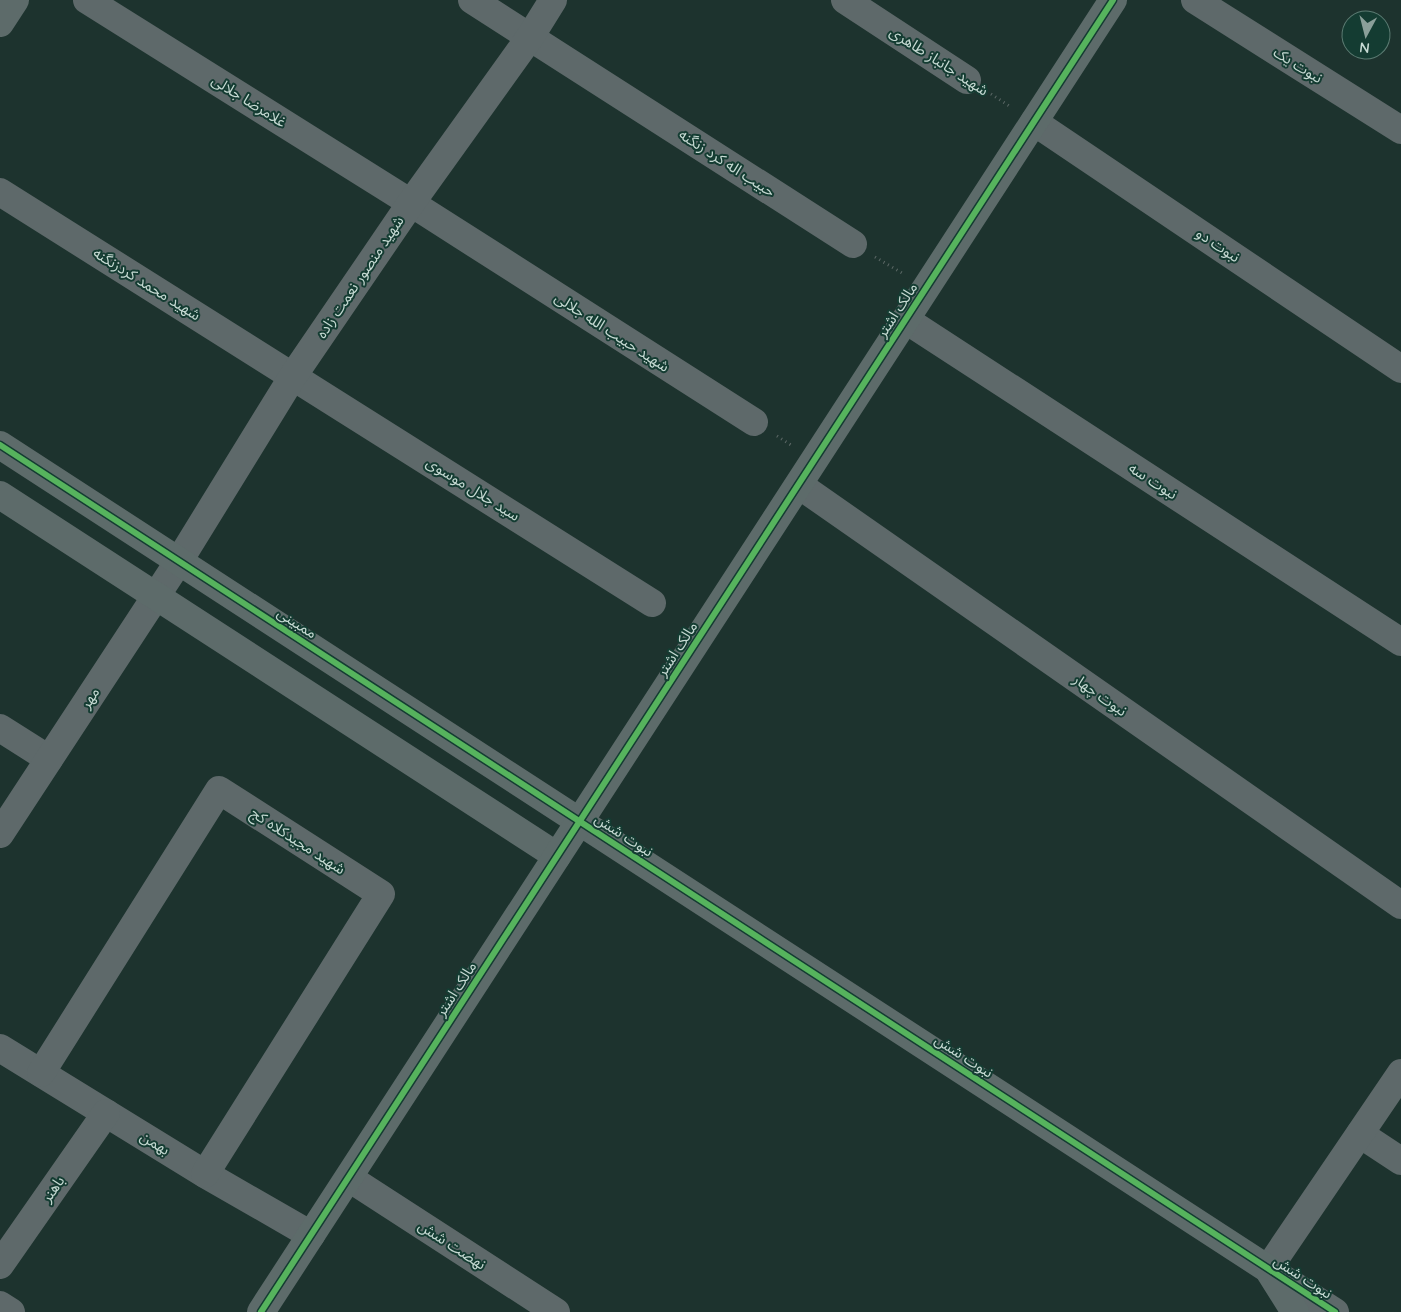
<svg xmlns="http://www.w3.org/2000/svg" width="1401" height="1312" viewBox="0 0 1401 1312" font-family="Quicksand,'Noto Sans Arabic',sans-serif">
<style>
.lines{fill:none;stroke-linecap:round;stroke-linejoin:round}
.path{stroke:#5d6967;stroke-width:3;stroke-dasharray:1 4;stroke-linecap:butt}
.street{stroke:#5e696a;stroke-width:28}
.secondary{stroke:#5d6b6a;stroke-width:28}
.cycleway-casing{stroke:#143c32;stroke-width:9}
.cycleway{stroke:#56b35d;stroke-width:6}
.labels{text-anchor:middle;stroke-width:4;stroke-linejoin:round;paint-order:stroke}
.street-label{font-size:15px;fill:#c5d9d2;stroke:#143c32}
</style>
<rect width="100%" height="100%" fill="#1d332e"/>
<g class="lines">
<g class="path">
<polyline points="991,94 1011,107"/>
<polyline points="875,257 902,273"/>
<polyline points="777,436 791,445"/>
</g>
<g class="street">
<polyline points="87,0 411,203 754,422"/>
<polyline points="472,0 853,244"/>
<polyline points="845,0 967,80"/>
<polyline points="1195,0 1401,130"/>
<polyline points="1034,122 1401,369"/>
<polyline points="0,192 652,603"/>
<polyline points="906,320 1401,642"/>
<polyline points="799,485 1401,905"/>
<polyline points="0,728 49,759"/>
<polyline points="0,834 179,561 293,376 411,203 530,37 553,0"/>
<polyline points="0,1048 205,1174 311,1235"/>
<polyline points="41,1073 219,790 381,894 205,1174"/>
<polyline points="1360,1134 1401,1161"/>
<polyline points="349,1178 556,1312"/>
<polyline points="0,1265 106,1113"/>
<polyline points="0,1305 11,1312"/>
<polyline points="1335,1312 1268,1269 1401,1073"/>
</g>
<g class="secondary">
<polyline points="0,23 15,0"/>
<polyline points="0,445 1268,1269 1295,1312"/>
<polyline points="0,495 557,856"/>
<polyline points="261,1312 1113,0"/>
</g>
<defs>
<g id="cycleway">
<polyline points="0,445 1335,1312"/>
<polyline points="261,1312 1113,0"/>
</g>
</defs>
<use href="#cycleway" class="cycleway-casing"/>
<use href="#cycleway" class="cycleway"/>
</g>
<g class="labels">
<g class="street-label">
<text transform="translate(939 61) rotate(33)" y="5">شهید جانباز طاهری</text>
<text transform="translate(1298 65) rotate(32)" y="5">نبوت یک</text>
<text transform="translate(249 101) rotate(32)" y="5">غلامرضا جلالی</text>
<text transform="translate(727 163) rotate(33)" y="5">حبیب اله کرد زنگنه</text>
<text transform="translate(1218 245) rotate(34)" y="5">نبوت دو</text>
<text transform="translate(360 277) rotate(-56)" y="5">شهید منصور نعمت زاده</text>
<text transform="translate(147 284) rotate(32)" y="5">شهید محمد کردزنگنه</text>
<text transform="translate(897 310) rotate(-57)" y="5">مالک اشتر</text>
<text transform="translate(612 332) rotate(33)" y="5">شهید حبیب الله جلالی</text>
<text transform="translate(1153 481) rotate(33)" y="5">نبوت سه</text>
<text transform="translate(473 489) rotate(32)" y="5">سید جلال موسوی</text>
<text transform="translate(297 623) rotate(33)" y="5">ممبینی</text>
<text transform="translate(677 649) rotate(-57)" y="5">مالک اشتر</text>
<text transform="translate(1100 695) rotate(35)" y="5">نبوت چهار</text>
<text transform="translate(90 698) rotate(-57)" y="5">مهر</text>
<text transform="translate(624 835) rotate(33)" y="5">نبوت شش</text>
<text transform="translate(298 841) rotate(33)" y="5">شهید مجیدکلاه کج</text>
<text transform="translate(456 989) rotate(-57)" y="5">مالک اشتر</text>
<text transform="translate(964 1056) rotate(33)" y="5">نبوت شش</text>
<text transform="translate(155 1143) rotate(32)" y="5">بهمن</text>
<text transform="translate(53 1189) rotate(-55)" y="5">باهنر</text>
<text transform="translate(452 1245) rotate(33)" y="5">نهضت شش</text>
<text transform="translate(1303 1277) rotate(33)" y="5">نبوت شش</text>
</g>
</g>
<g transform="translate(1366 35) rotate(187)"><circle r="24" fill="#143c32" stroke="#5b7b72"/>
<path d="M0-4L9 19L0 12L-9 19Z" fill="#8a9f99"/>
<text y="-8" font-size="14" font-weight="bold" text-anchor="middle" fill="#c5d9d2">N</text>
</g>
</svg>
